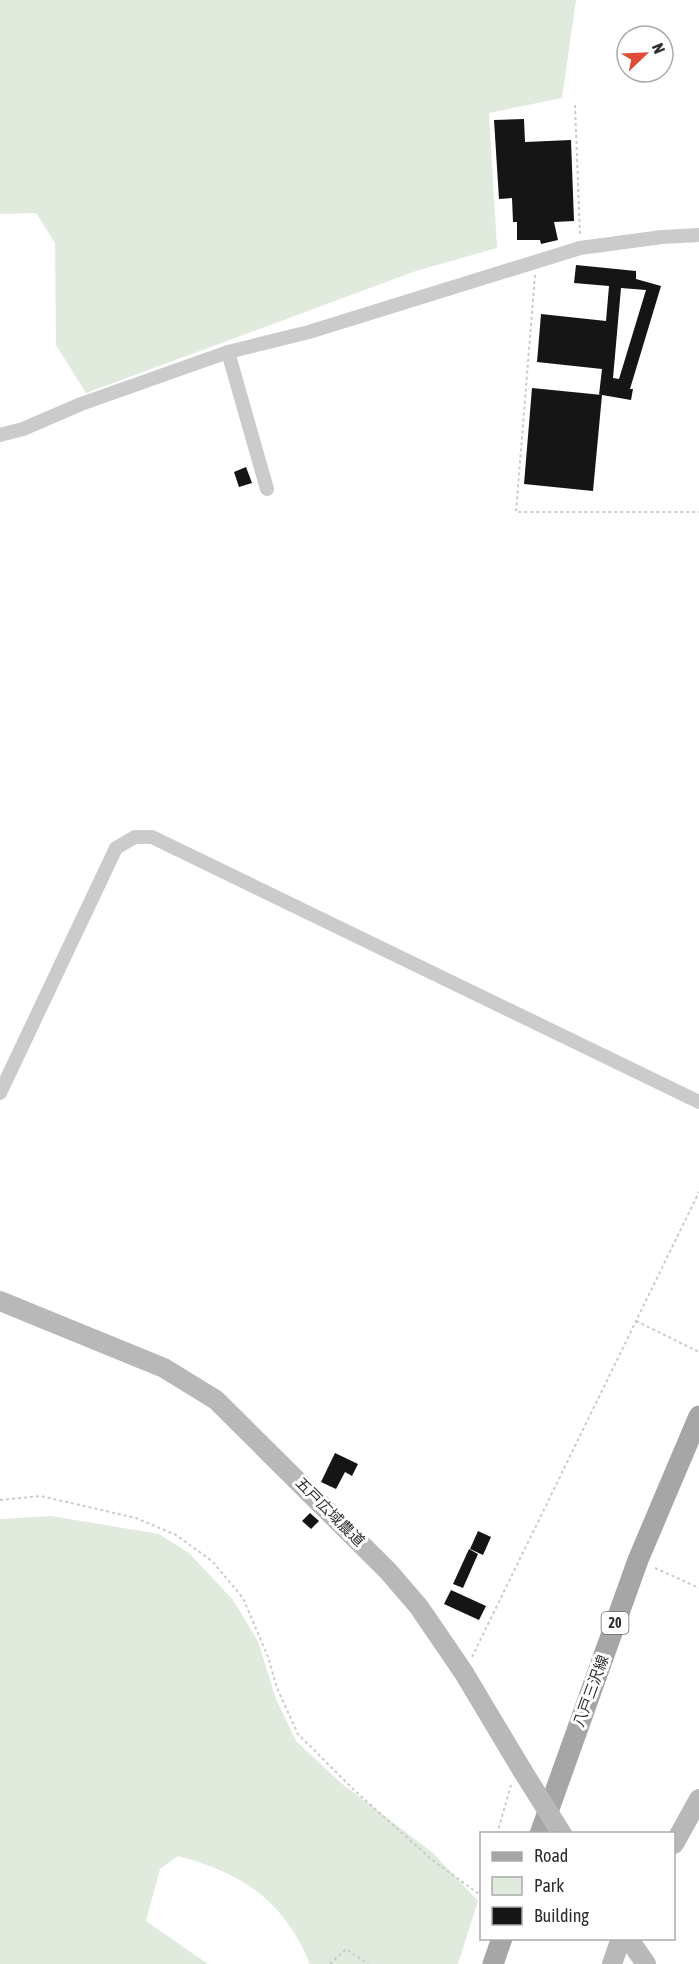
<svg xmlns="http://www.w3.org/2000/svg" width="699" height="1964" viewBox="0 0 699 1964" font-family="'Asap Condensed','Noto Sans JP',sans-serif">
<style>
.green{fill:#e1ebdd}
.building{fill:#151515;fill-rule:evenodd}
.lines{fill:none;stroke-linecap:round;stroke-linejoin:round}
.path{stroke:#cbcbcb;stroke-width:2;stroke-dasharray:3 3;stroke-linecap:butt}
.street{stroke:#cbcbcb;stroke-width:14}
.secondary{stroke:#b8b8b8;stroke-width:20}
.primary{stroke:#a6a6a6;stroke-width:21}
.secondary-bridge{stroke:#b8b8b8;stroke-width:20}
.labels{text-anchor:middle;stroke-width:6;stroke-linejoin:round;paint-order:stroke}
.shield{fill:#fff;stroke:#6d6d6d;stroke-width:1.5}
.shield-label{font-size:14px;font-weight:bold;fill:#2e2e2e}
.street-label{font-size:15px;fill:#2e2e2e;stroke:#fff}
</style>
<rect width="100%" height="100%" fill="#fff"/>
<g class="green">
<polygon points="0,0 576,0 562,98 489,113 497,248 416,271 86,393 56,345 55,243 36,213 0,214"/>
<path d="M 51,1516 L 159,1534 L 189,1553 L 233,1600 L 258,1641 L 276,1699 L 296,1741 L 341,1783 L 433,1853 L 478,1901 L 458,1964 L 310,1964 C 284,1901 243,1873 178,1856 L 160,1869 L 146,1921 L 208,1964 L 0,1964 L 0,1519 Z"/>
</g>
<g class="building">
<polygon points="524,119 525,142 571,140 574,221 554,222 558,240 541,244 540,240 517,240 517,222 513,222 512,198 499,199 494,120"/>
<path d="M 576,265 L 636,271 L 636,279 L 661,286 L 630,389 L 633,389 L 631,400 L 602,395 L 593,491 L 524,484 L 532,388 L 602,395 L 599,395 L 602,369 L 537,362 L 541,314 L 606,321 L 609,286 L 574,283 ZM 621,288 L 646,290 L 619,379 L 613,378 Z"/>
<polygon points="246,467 252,483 239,487 234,472"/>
<polygon points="335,1453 358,1464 352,1476 345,1472 336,1489 321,1482"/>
<polygon points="310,1513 319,1521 311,1529 302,1521"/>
<polygon points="478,1531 491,1537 483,1555 470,1549"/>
<polygon points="469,1549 478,1554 463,1588 453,1584"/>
<polygon points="451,1590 486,1606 479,1620 444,1604"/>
</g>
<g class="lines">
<g class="path">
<polyline points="575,105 580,236"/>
<polyline points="535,275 516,512 699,512"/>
<polyline points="636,1321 699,1352"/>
<polyline points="0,1500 41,1496 136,1518 176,1535 212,1561 243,1598 268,1657 277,1688 298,1734 354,1790 431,1859 479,1894 482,1886"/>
<polyline points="655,1568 699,1588"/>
<polyline points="472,1657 699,1192"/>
<polyline points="497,1834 511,1785"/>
<polyline points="330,1964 346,1949 368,1964"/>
</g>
<g class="street">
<polyline points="228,352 267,489"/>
<polyline points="0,435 23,429 81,404 228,352 309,332 580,248 662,237 699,235"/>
<polyline points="0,1093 116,848 135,837 152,837 699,1102"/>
</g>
<g class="secondary">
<polyline points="0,1301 164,1368 216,1400 388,1571 419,1607 464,1673 522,1770"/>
<polyline points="674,1844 699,1799"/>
<polyline points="628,1938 646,1964"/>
<polyline points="612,1964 621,1938"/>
</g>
<g class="primary">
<polyline points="540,1834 638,1560 699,1416"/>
<polyline points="493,1964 502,1938"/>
</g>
<polyline class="secondary-bridge" points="522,1770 562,1834"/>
</g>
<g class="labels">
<rect class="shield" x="601.5" y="1612" width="27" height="22" rx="4.5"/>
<g class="shield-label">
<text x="615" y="1628">20</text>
</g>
<g class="street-label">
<text transform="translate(330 1512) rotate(45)" y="5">五戸広域農道</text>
<text transform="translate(591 1691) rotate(-70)" y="5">八戸三沢線</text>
</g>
</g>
<rect x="480" y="1832" width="195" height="108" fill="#ffffff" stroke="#ababab" stroke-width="1.5"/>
<rect x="492" y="1852" width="30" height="9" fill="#a6a6a6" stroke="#ababab" stroke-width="1.5"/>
<text x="534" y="1862" font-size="18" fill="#2e2e2e">Road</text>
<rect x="492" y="1877" width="30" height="18" fill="#e1ebdd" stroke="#ababab" stroke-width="1.5"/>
<text x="534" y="1892" font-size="18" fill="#2e2e2e">Park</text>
<rect x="492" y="1907" width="30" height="18" fill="#151515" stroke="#ababab" stroke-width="1.5"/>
<text x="534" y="1922" font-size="18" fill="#2e2e2e">Building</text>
<g transform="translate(645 54) rotate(67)"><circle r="28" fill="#ffffff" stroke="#ababab" stroke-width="1.5"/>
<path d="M0-4.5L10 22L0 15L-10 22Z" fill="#dd4d38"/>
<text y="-9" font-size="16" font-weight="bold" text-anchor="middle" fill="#2e2e2e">N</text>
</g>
</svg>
